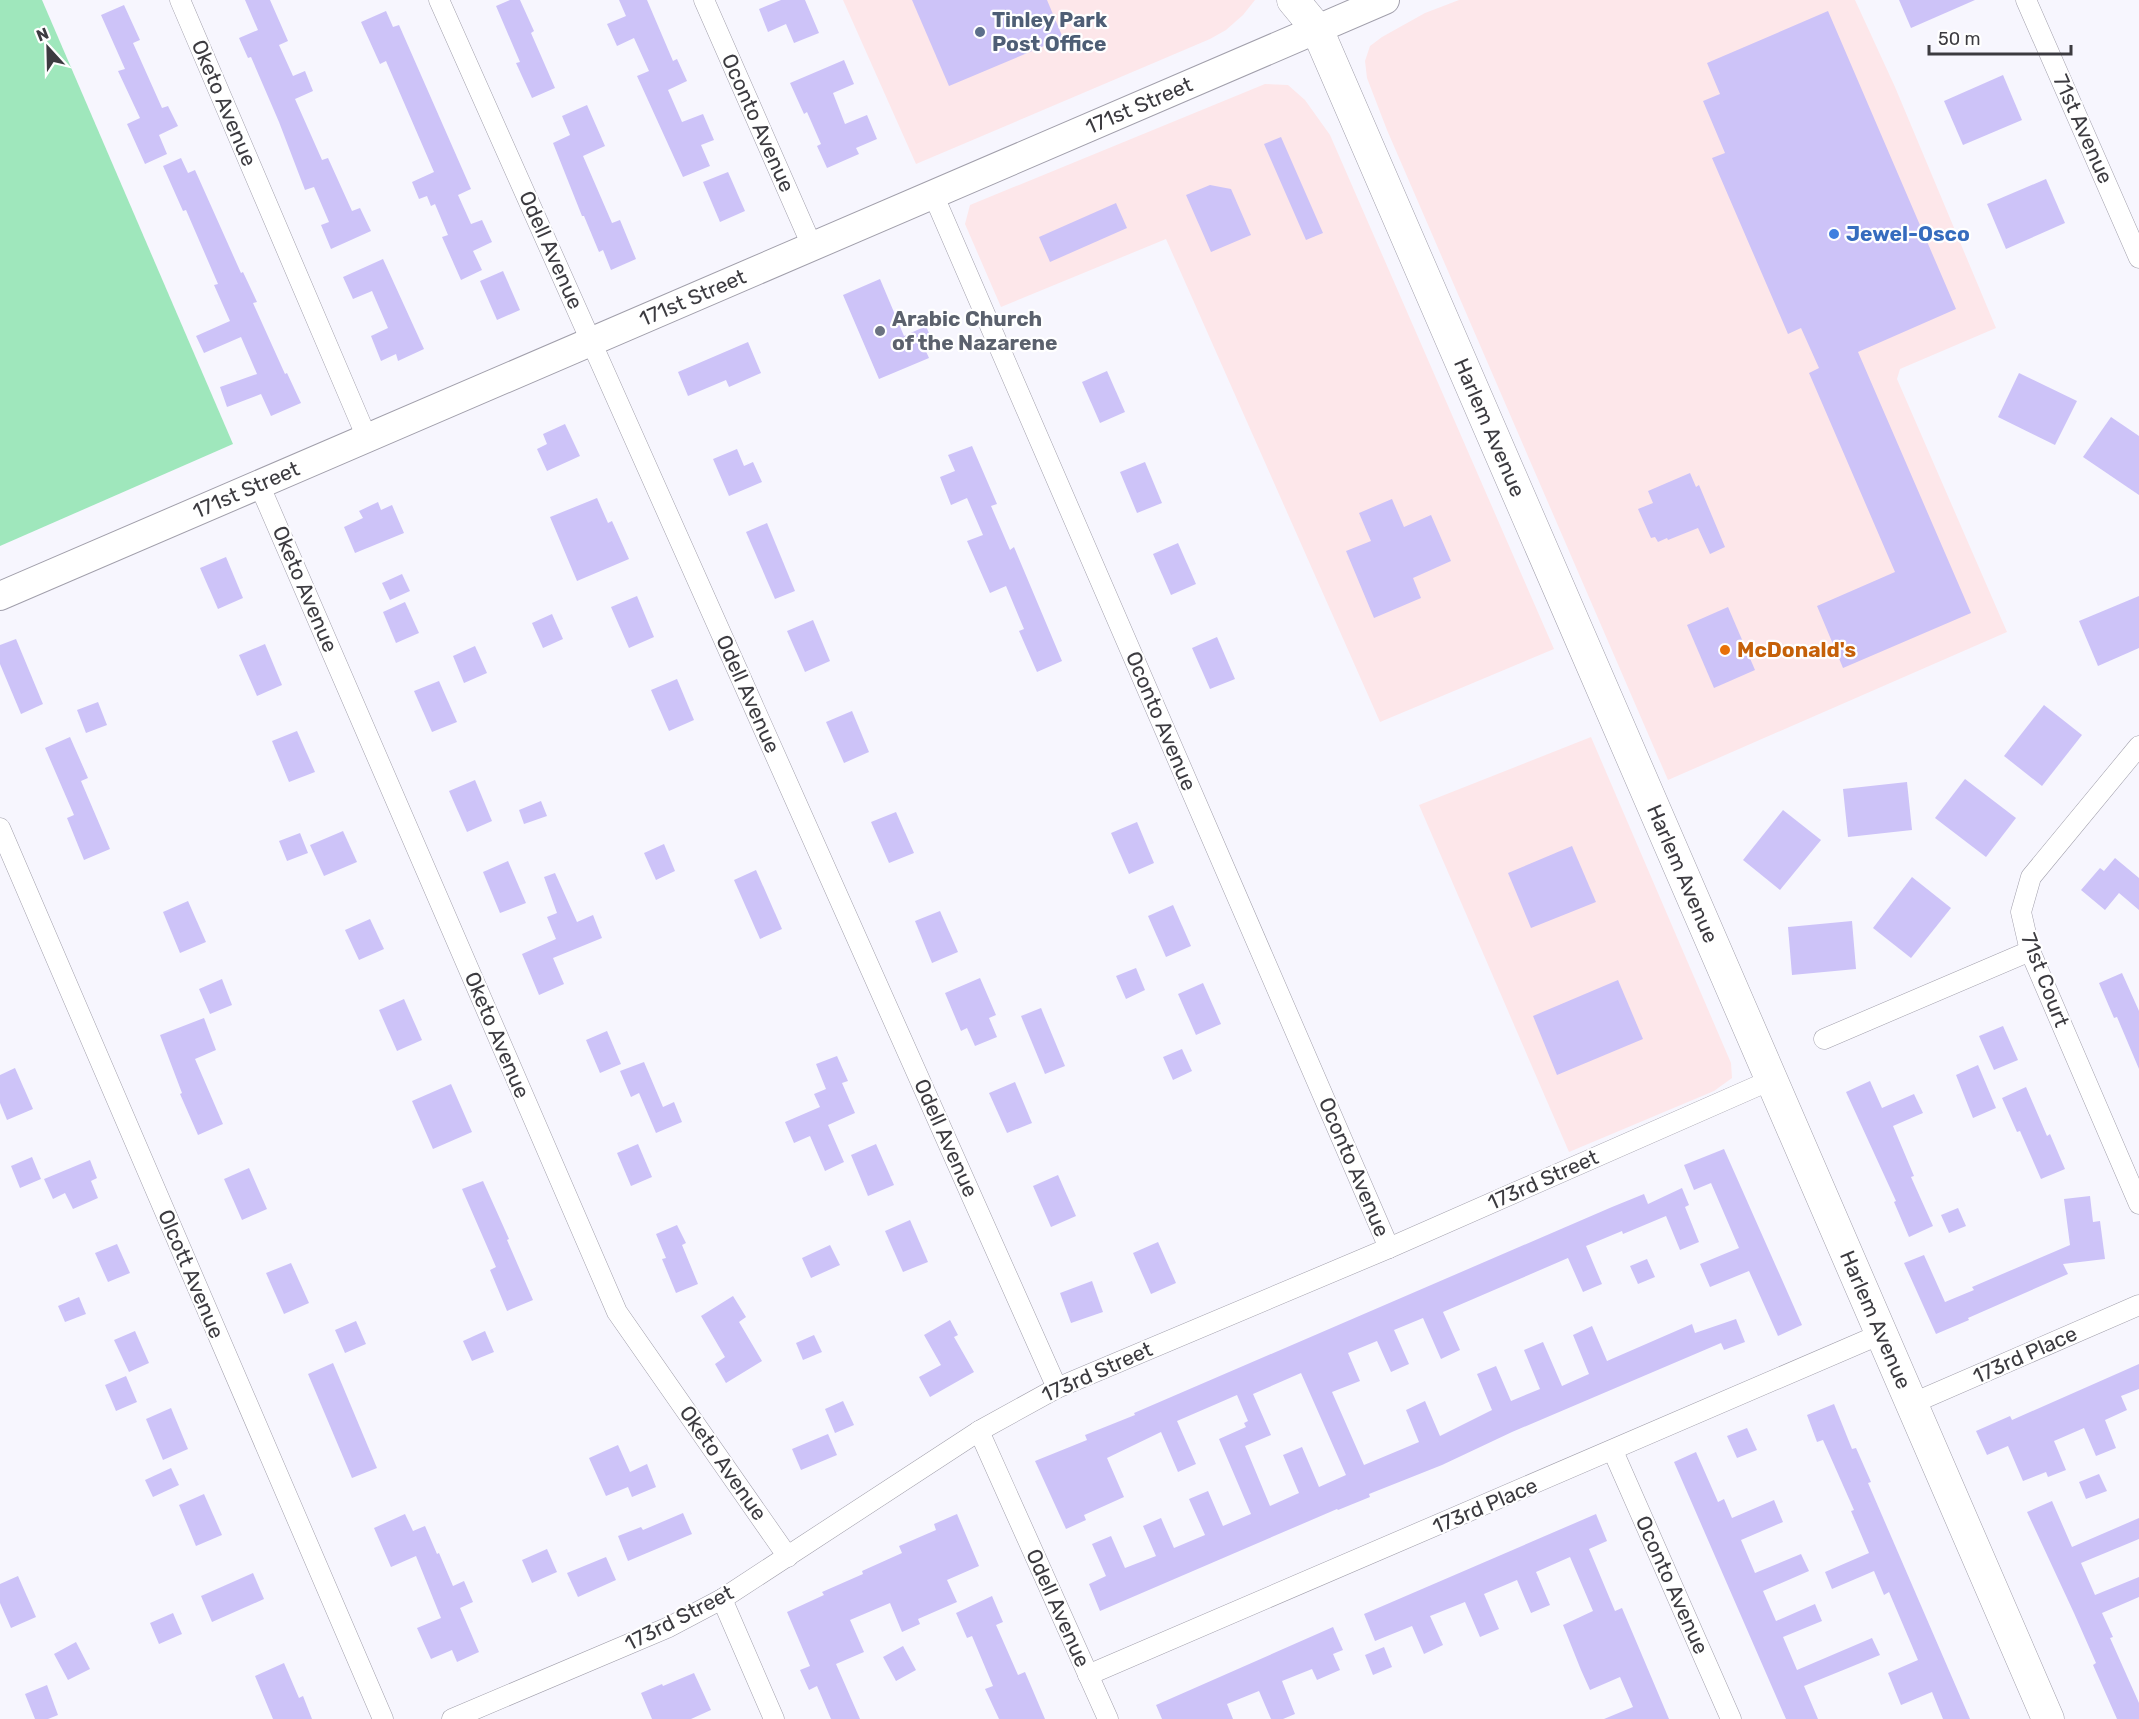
<svg xmlns="http://www.w3.org/2000/svg" width="2139" height="1719" viewBox="0 0 2139 1719" font-family="Rubik,sans-serif">
<style>
.commercial{fill:#fde7ea}
.green{fill:#9fe7bc}
.building{fill:#cdc3f8;fill-rule:evenodd}
.lines{fill:none;stroke-linecap:round;stroke-linejoin:round}
.street-casing{stroke:#a19fab;stroke-width:21}
.secondary-casing{stroke:#a19fab;stroke-width:30}
.primary-casing{stroke:#a19fab;stroke-width:33}
.street{stroke:#fff;stroke-width:20}
.secondary{stroke:#fff;stroke-width:28}
.primary{stroke:#fff;stroke-width:32}
.service-dot{fill:#5c6f8a;stroke:#fff;stroke-width:2}
.shop-dot{fill:#3f7fe0;stroke:#fff;stroke-width:2}
.worship-dot{fill:#6b7280;stroke:#fff;stroke-width:2}
.food-dot{fill:#e8710a;stroke:#fff;stroke-width:2}
.labels{text-anchor:middle;stroke-width:4.5;stroke-linejoin:round;paint-order:stroke}
.service-label{font-size:21px;font-weight:bold;fill:#4e5e75;stroke:#fff;text-anchor:start}
.street-label{font-size:21px;fill:#3c3b40;stroke:#fff}
.shop-label{font-size:21px;font-weight:bold;fill:#366cbe;stroke:#fff;text-anchor:start}
.worship-label{font-size:21px;font-weight:bold;fill:#5b616d;stroke:#fff;text-anchor:start}
.food-label{font-size:21px;font-weight:bold;fill:#c56008;stroke:#fff;text-anchor:start}
</style>
<rect width="100%" height="100%" fill="#f7f6fe"/>
<g class="commercial">
<polygon points="843,0 1255,0 1243,15 1226,30 1210,39 916,164"/>
<polygon points="1459,0 1855,0 1895,87 1996,328 1900,369 1897,379 2007,632 1668,780 1387,130 1367,78 1365,61 1370,46 1382,37 1425,13"/>
<polygon points="1265,84 1288,85 1305,100 1330,135 1554,649 1380,722 1166,239 1001,307 965,224 970,205"/>
<polygon points="1591,737 1731,1063 1732,1078 1714,1091 1569,1152 1419,805"/>
</g>
<polygon class="green" points="0,0 42,0 233,444 0,546"/>
<g class="building">
<polygon points="245,0 270,0 288,41 279,45 293,76 305,71 313,91 295,99 322,160 328,158 352,211 360,208 371,231 331,249 321,225 329,222 314,187 305,190 279,122 251,57 248,58 239,38 258,30"/>
<polygon points="510,0 520,0 534,31 531,33 555,88 532,98 516,63 520,62 496,6"/>
<polygon points="619,0 647,0 673,61 677,59 687,81 668,90 682,122 703,114 714,140 701,145 710,166 683,177 637,76 649,71 634,38 617,46 607,24 626,16"/>
<polygon points="781,0 805,0 819,33 794,43 786,24 768,32 759,9"/>
<polygon points="912,0 1047,0 1063,38 949,86"/>
<polygon points="1899,0 1975,0 1911,28"/>
<polygon points="124,5 140,40 133,43 162,108 168,106 178,126 159,135 167,154 145,164 127,124 140,118 118,71 125,69 101,15"/>
<polygon points="386,11 393,27 399,25 471,189 458,195 471,224 482,220 492,242 473,251 482,270 461,280 442,237 448,235 435,204 431,206 427,196 419,199 412,182 434,172 386,61 380,64 361,22"/>
<polygon points="1828,11 1956,309 1858,352 1971,613 1843,668 1817,606 1895,572 1809,373 1819,368 1801,328 1788,334 1712,158 1725,153 1703,101 1720,94 1707,63"/>
<polygon points="844,60 854,84 833,93 845,124 867,115 877,139 856,148 859,154 827,168 817,146 821,144 807,112 804,114 790,83"/>
<polygon points="2003,75 2022,120 1963,145 1944,101"/>
<polygon points="587,105 605,146 583,156 612,223 620,220 636,259 611,270 603,250 599,252 584,216 582,216 553,143 570,135 562,116"/>
<polygon points="1281,137 1323,233 1306,240 1264,144"/>
<polygon points="181,158 188,173 195,170 241,273 243,272 257,302 253,303 285,374 287,373 301,403 271,416 261,394 227,407 220,387 257,374 241,337 204,353 196,336 230,321 214,285 218,284 186,210 183,211 163,166"/>
<polygon points="728,172 745,211 720,222 703,182"/>
<polygon points="2046,179 2065,223 2006,249 1987,204"/>
<polygon points="1210,185 1231,189 1251,235 1211,252 1186,195"/>
<polygon points="1116,203 1127,228 1050,262 1039,237"/>
<polygon points="383,259 424,349 398,361 396,354 381,361 371,336 388,328 372,291 353,299 343,277"/>
<polygon points="503,271 520,310 497,320 480,281"/>
<polygon points="880,279 904,336 926,326 933,343 924,347 929,358 879,379 843,295"/>
<polygon points="748,342 761,373 729,387 726,380 688,396 678,372"/>
<polygon points="1107,371 1125,412 1100,423 1082,382"/>
<polygon points="2019,373 2077,401 2055,445 1998,417"/>
<polygon points="2111,417 2139,436 2139,495 2083,457"/>
<polygon points="565,424 580,456 547,471 537,449 547,444 543,434"/>
<polygon points="972,446 997,504 991,506 1010,550 1014,547 1062,661 1037,672 1019,631 1024,629 1006,586 990,593 967,541 983,535 967,498 951,505 940,477 955,471 948,455"/>
<polygon points="737,449 744,466 753,462 762,482 729,496 713,459"/>
<polygon points="1145,462 1162,503 1137,513 1120,472"/>
<polygon points="1690,473 1696,487 1699,485 1725,547 1710,554 1698,528 1668,540 1667,538 1658,542 1655,537 1651,538 1638,509 1653,503 1648,491"/>
<polygon points="597,498 608,523 612,521 629,559 577,581 550,517"/>
<polygon points="1392,499 1404,527 1431,515 1451,561 1413,578 1421,598 1374,618 1346,551 1371,541 1359,513"/>
<polygon points="378,502 381,510 392,505 404,533 355,553 344,527 363,518 359,511"/>
<polygon points="767,523 795,591 775,599 746,532"/>
<polygon points="1178,543 1196,584 1171,595 1153,554"/>
<polygon points="226,557 243,598 218,609 200,568"/>
<polygon points="402,574 410,591 390,600 382,583"/>
<polygon points="637,596 654,637 629,648 611,607"/>
<polygon points="2139,596 2139,648 2098,666 2079,621"/>
<polygon points="405,602 419,633 396,643 383,612"/>
<polygon points="1728,607 1755,670 1714,688 1687,625"/>
<polygon points="552,614 563,639 543,648 532,623"/>
<polygon points="813,620 830,661 805,672 787,631"/>
<polygon points="1217,637 1235,679 1210,689 1192,648"/>
<polygon points="16,639 43,704 21,714 0,664 0,645"/>
<polygon points="265,644 282,685 257,696 239,655"/>
<polygon points="475,646 487,673 464,683 453,656"/>
<polygon points="677,679 694,720 669,731 651,690"/>
<polygon points="439,681 457,722 432,732 414,691"/>
<polygon points="98,702 107,725 86,733 77,710"/>
<polygon points="2044,705 2082,735 2042,786 2004,756"/>
<polygon points="852,711 869,752 844,763 826,722"/>
<polygon points="297,731 315,772 289,782 272,741"/>
<polygon points="70,737 88,778 81,781 110,849 84,860 67,818 74,815 45,748"/>
<polygon points="1965,779 2016,818 1986,857 1935,818"/>
<polygon points="475,780 492,821 467,832 449,791"/>
<polygon points="1907,782 1912,830 1848,837 1843,789"/>
<polygon points="541,801 547,816 524,824 519,810"/>
<polygon points="1783,810 1821,840 1780,890 1743,860"/>
<polygon points="896,812 914,853 889,863 871,822"/>
<polygon points="1137,822 1154,863 1129,874 1111,833"/>
<polygon points="343,831 357,862 324,876 310,845"/>
<polygon points="300,833 308,853 287,861 279,841"/>
<polygon points="664,844 675,871 656,880 644,853"/>
<polygon points="1572,846 1596,902 1531,928 1508,873"/>
<polygon points="2115,858 2139,878 2139,910 2119,893 2105,910 2081,890 2100,868 2104,871"/>
<polygon points="508,861 526,903 500,913 483,872"/>
<polygon points="756,870 782,929 760,939 734,880"/>
<polygon points="555,873 577,922 593,915 602,938 553,958 564,984 539,995 522,954 556,939 547,917 557,913 544,877"/>
<polygon points="1912,877 1951,908 1911,958 1873,928"/>
<polygon points="188,901 206,942 180,953 163,912"/>
<polygon points="1173,905 1191,946 1166,957 1148,916"/>
<polygon points="940,911 958,952 932,963 915,921"/>
<polygon points="370,919 384,949 359,960 345,930"/>
<polygon points="1852,921 1856,969 1792,975 1788,927"/>
<polygon points="1136,968 1145,990 1126,999 1116,976"/>
<polygon points="2122,973 2139,1011 2139,1069 2117,1017 2114,1018 2099,983"/>
<polygon points="980,978 996,1015 989,1018 997,1037 975,1046 967,1028 961,1031 945,993"/>
<polygon points="222,979 232,1005 210,1014 199,989"/>
<polygon points="1618,980 1643,1039 1557,1075 1533,1016"/>
<polygon points="1203,983 1221,1024 1196,1035 1178,994"/>
<polygon points="404,999 422,1040 397,1051 379,1010"/>
<polygon points="1041,1008 1065,1066 1045,1074 1021,1016"/>
<polygon points="204,1018 216,1050 195,1059 223,1124 198,1135 180,1094 182,1093 160,1035"/>
<polygon points="2003,1026 2018,1060 1994,1070 1979,1036"/>
<polygon points="607,1031 621,1064 600,1073 586,1040"/>
<polygon points="1182,1049 1192,1071 1173,1080 1163,1057"/>
<polygon points="837,1056 848,1081 842,1083 855,1113 828,1125 844,1162 825,1171 810,1136 794,1143 785,1122 820,1107 814,1094 826,1089 816,1064"/>
<polygon points="644,1062 663,1107 674,1102 682,1122 656,1133 639,1093 631,1097 620,1071"/>
<polygon points="1978,1065 1996,1108 1973,1118 1956,1075"/>
<polygon points="15,1068 33,1109 7,1120 0,1103 0,1075"/>
<polygon points="1870,1081 1882,1108 1914,1094 1923,1113 1893,1126 1914,1176 1911,1177 1933,1226 1909,1237 1894,1202 1896,1201 1846,1092"/>
<polygon points="1015,1082 1032,1123 1007,1133 989,1093"/>
<polygon points="451,1084 472,1132 433,1149 412,1101"/>
<polygon points="2026,1087 2047,1136 2050,1134 2065,1169 2041,1179 2020,1131 2017,1132 2002,1098"/>
<polygon points="638,1144 652,1177 631,1186 617,1153"/>
<polygon points="876,1144 894,1185 868,1196 851,1155"/>
<polygon points="1724,1149 1802,1325 1778,1336 1749,1271 1710,1287 1700,1264 1739,1248 1711,1183 1694,1190 1684,1165"/>
<polygon points="32,1157 41,1179 20,1188 11,1166"/>
<polygon points="90,1160 97,1178 91,1181 98,1198 73,1209 65,1193 53,1199 44,1179"/>
<polygon points="249,1168 267,1209 242,1220 224,1179"/>
<polygon points="1058,1175 1076,1216 1051,1227 1033,1186"/>
<polygon points="483,1181 509,1239 507,1240 533,1300 507,1311 490,1270 496,1267 462,1189"/>
<path d="M 1682,1188 L 1689,1205 L 1685,1207 L 1699,1242 L 1680,1250 L 1666,1216 L 1623,1234 L 1622,1231 L 1586,1246 L 1602,1284 L 1583,1292 L 1568,1258 L 1443,1312 L 1460,1350 L 1441,1359 L 1423,1318 L 1394,1330 L 1409,1364 L 1391,1372 L 1377,1341 L 1348,1353 L 1360,1381 L 1332,1392 L 1364,1465 L 1419,1442 L 1406,1410 L 1425,1401 L 1440,1436 L 1492,1410 L 1477,1374 L 1496,1366 L 1511,1401 L 1540,1389 L 1524,1350 L 1543,1342 L 1562,1386 L 1589,1374 L 1573,1335 L 1592,1326 L 1607,1361 L 1692,1324 L 1695,1333 L 1736,1319 L 1745,1342 L 1724,1350 L 1721,1343 L 1512,1432 L 1442,1465 L 1369,1494 L 1370,1497 L 1338,1510 L 1337,1509 L 1100,1611 L 1089,1584 L 1106,1576 L 1092,1544 L 1111,1536 L 1125,1568 L 1156,1556 L 1143,1526 L 1161,1518 L 1174,1548 L 1205,1535 L 1189,1499 L 1208,1491 L 1223,1526 L 1251,1514 L 1219,1439 L 1246,1427 L 1244,1423 L 1248,1421 L 1237,1395 L 1177,1421 L 1196,1464 L 1178,1472 L 1161,1432 L 1107,1458 L 1124,1497 L 1084,1515 L 1086,1520 L 1066,1529 L 1035,1461 L 1087,1440 L 1085,1435 L 1135,1415 L 1134,1413 L 1612,1207 L 1644,1194 L 1648,1204 ZM 1301,1373 L 1346,1475 L 1319,1487 L 1302,1447 L 1283,1455 L 1299,1493 L 1270,1506 L 1245,1446 L 1271,1435 L 1253,1394 Z"/>
<polygon points="2090,1196 2093,1222 2100,1221 2105,1259 2063,1264 2068,1274 1968,1318 1969,1320 1936,1334 1904,1263 1924,1255 1945,1302 1974,1290 1972,1287 2070,1245 2064,1199"/>
<polygon points="1958,1208 1966,1226 1949,1233 1941,1215"/>
<polygon points="910,1220 928,1262 903,1272 885,1231"/>
<polygon points="677,1225 686,1243 682,1245 698,1284 676,1293 662,1259 666,1258 656,1234"/>
<polygon points="1158,1242 1176,1283 1151,1294 1133,1253"/>
<polygon points="117,1244 130,1273 108,1282 95,1253"/>
<polygon points="830,1245 840,1265 811,1278 802,1258"/>
<polygon points="1647,1259 1655,1277 1638,1284 1630,1266"/>
<polygon points="291,1263 309,1303 284,1314 266,1273"/>
<polygon points="1092,1281 1103,1312 1071,1323 1060,1293"/>
<polygon points="733,1296 746,1317 739,1322 762,1361 726,1383 715,1364 725,1357 701,1316"/>
<polygon points="79,1297 86,1314 65,1322 58,1306"/>
<polygon points="950,1320 958,1335 954,1337 974,1372 930,1397 919,1377 941,1365 924,1335"/>
<polygon points="356,1321 366,1344 345,1353 335,1330"/>
<polygon points="135,1331 149,1363 129,1372 114,1340"/>
<polygon points="485,1331 494,1352 472,1361 463,1341"/>
<polygon points="814,1335 822,1352 803,1360 796,1343"/>
<polygon points="333,1363 377,1468 352,1478 308,1374"/>
<polygon points="2139,1364 2139,1389 2121,1396 2127,1410 2105,1420 2116,1448 2096,1456 2084,1428 2054,1441 2066,1470 2048,1477 2046,1472 2023,1481 2008,1446 1987,1455 1976,1431 2010,1416 2012,1420"/>
<polygon points="126,1376 137,1402 116,1411 105,1385"/>
<polygon points="843,1401 854,1425 835,1433 825,1409"/>
<polygon points="1834,1404 1852,1449 1856,1448 1871,1482 1868,1483 1970,1719 1943,1719 1932,1692 1901,1705 1888,1673 1918,1660 1889,1592 1884,1595 1874,1571 1832,1589 1825,1572 1869,1553 1851,1511 1854,1510 1823,1440 1817,1442 1807,1415"/>
<polygon points="171,1408 188,1449 163,1460 146,1419"/>
<polygon points="1747,1428 1757,1450 1737,1458 1727,1436"/>
<polygon points="828,1434 837,1455 801,1470 792,1449"/>
<polygon points="618,1445 630,1472 647,1464 656,1487 632,1497 628,1487 606,1496 589,1458"/>
<polygon points="1696,1452 1718,1502 1724,1499 1732,1518 1774,1500 1783,1522 1741,1540 1755,1573 1801,1554 1809,1571 1763,1591 1776,1621 1815,1604 1822,1621 1783,1637 1797,1670 1872,1638 1880,1655 1804,1686 1818,1719 1786,1719 1674,1462"/>
<polygon points="171,1468 179,1485 153,1497 145,1480"/>
<polygon points="2099,1474 2107,1491 2086,1499 2079,1482"/>
<polygon points="204,1494 222,1535 196,1546 179,1505"/>
<polygon points="2052,1501 2072,1547 2139,1518 2139,1539 2081,1563 2095,1595 2139,1577 2139,1597 2102,1613 2113,1637 2110,1638 2139,1703 2139,1719 2117,1719 2093,1665 2096,1663 2074,1613 2027,1512"/>
<polygon points="683,1513 692,1534 628,1561 618,1536 641,1527 643,1530"/>
<polygon points="405,1514 413,1531 425,1526 437,1554 439,1553 453,1586 464,1581 473,1602 460,1608 479,1652 457,1662 452,1650 431,1659 417,1628 441,1618 416,1556 391,1567 374,1528"/>
<polygon points="957,1514 979,1566 947,1580 957,1602 918,1619 920,1624 902,1632 890,1603 850,1620 864,1652 836,1664 860,1719 831,1719 817,1686 809,1690 800,1670 810,1666 787,1612 824,1595 822,1592 863,1574 862,1571 902,1553 899,1546 936,1530 934,1524"/>
<polygon points="1596,1514 1607,1541 1589,1549 1615,1611 1622,1608 1669,1719 1604,1719 1633,1707 1620,1677 1590,1690 1581,1670 1563,1625 1593,1611 1570,1557 1536,1572 1550,1605 1531,1613 1517,1580 1484,1594 1499,1629 1480,1637 1465,1602 1430,1616 1443,1645 1424,1654 1412,1626 1375,1641 1364,1614"/>
<polygon points="547,1549 557,1572 532,1583 522,1560"/>
<polygon points="606,1557 616,1580 578,1597 567,1573"/>
<polygon points="253,1573 264,1599 212,1622 201,1596"/>
<polygon points="18,1576 36,1617 11,1628 0,1603 0,1584"/>
<polygon points="992,1596 1003,1622 996,1625 1018,1675 1025,1672 1045,1719 999,1719 985,1689 993,1686 972,1636 967,1638 956,1613"/>
<polygon points="173,1613 182,1634 159,1644 150,1623"/>
<polygon points="1333,1627 1343,1650 1333,1654 1340,1670 1317,1680 1312,1669 1282,1681 1295,1714 1283,1719 1271,1719 1259,1691 1227,1704 1233,1719 1162,1719 1156,1705"/>
<polygon points="76,1642 90,1669 68,1680 54,1654"/>
<polygon points="903,1646 916,1670 896,1681 883,1657"/>
<polygon points="1384,1647 1392,1667 1373,1675 1365,1655"/>
<polygon points="284,1663 299,1698 303,1696 312,1719 273,1719 255,1676"/>
<polygon points="694,1673 711,1710 691,1719 652,1719 641,1693 662,1684 663,1686"/>
<polygon points="47,1685 58,1715 48,1719 35,1719 25,1694"/>
</g>
<g class="lines">
<defs>
<g id="street">
<polyline points="180,0 367,438"/>
<polyline points="439,0 1057,1388"/>
<polyline points="704,0 812,246"/>
<polyline points="2026,0 2139,258"/>
<polyline points="933,194 1389,1248"/>
<polyline points="259,484 617,1312 788,1557"/>
<polyline points="2139,746 2031,877 2021,912 2030,951 2139,1204"/>
<polyline points="0,828 383,1719"/>
<polyline points="1824,1039 2030,951"/>
<polyline points="1911,1404 2139,1305"/>
<polyline points="979,1431 1108,1719"/>
<polyline points="1613,1451 1731,1719"/>
<polyline points="722,1599 774,1719"/>
<polyline points="1088,1675 1881,1334"/>
<polyline points="452,1719 669,1627 722,1599 979,1431 1057,1388 1389,1248 1771,1080"/>
</g>
<g id="secondary">
<path id="s1" d="M 0,596 L 1385,0"/>
</g>
<g id="primary">
<path id="s2" d="M 1293,0 L 1317,29 L 2048,1719"/>
</g>
</defs>
<use href="#street" class="street-casing"/>
<use href="#secondary" class="secondary-casing"/>
<use href="#primary" class="primary-casing"/>
<use href="#street" class="street"/>
<use href="#secondary" class="secondary"/>
<use href="#primary" class="primary"/>
</g>
<circle class="service-dot" cx="980" cy="32" r="6"/>
<circle class="shop-dot" cx="1834" cy="234" r="6"/>
<circle class="worship-dot" cx="880" cy="331" r="6"/>
<circle class="food-dot" cx="1725" cy="650" r="6"/>
<g class="labels">
<g class="service-label">
<text x="992" y="27">Tinley Park<tspan x="992" dy="24">Post Office</tspan></text>
</g>
<g class="street-label">
<text transform="translate(224 103) rotate(67)" y="7">Oketo Avenue</text>
<text dy="7" stroke="none"><textPath href="#s1" startOffset="1240">171st Street</textPath></text>
<text transform="translate(758 123) rotate(66)" y="7">Oconto Avenue</text>
<text transform="translate(2083 129) rotate(66)" y="7">71st Avenue</text>
<text transform="translate(551 250) rotate(66)" y="7">Odell Avenue</text>
<text dy="7" stroke="none"><textPath href="#s1" startOffset="754">171st Street</textPath></text>
<text dy="7" stroke="none"><textPath href="#s2" startOffset="472">Harlem Avenue</textPath></text>
<text dy="7" stroke="none"><textPath href="#s1" startOffset="268">171st Street</textPath></text>
<text transform="translate(305 589) rotate(67)" y="7">Oketo Avenue</text>
<text transform="translate(748 694) rotate(66)" y="7">Odell Avenue</text>
<text transform="translate(1161 721) rotate(67)" y="7">Oconto Avenue</text>
<text dy="7" stroke="none"><textPath href="#s2" startOffset="958">Harlem Avenue</textPath></text>
<text transform="translate(2045 980) rotate(69)" y="7">71st Court</text>
<text transform="translate(497 1035) rotate(67)" y="7">Oketo Avenue</text>
<text transform="translate(946 1138) rotate(66)" y="7">Odell Avenue</text>
<text transform="translate(1354 1167) rotate(67)" y="7">Oconto Avenue</text>
<text transform="translate(1543 1180) rotate(-24)" y="7">173rd Street</text>
<text transform="translate(191 1274) rotate(67)" y="7">Olcott Avenue</text>
<text dy="7" stroke="none"><textPath href="#s2" startOffset="1444">Harlem Avenue</textPath></text>
<text transform="translate(2025 1355) rotate(-24)" y="7">173rd Place</text>
<text transform="translate(1097 1372) rotate(-24)" y="7">173rd Street</text>
<text transform="translate(723 1463) rotate(55)" y="7">Oketo Avenue</text>
<text transform="translate(1485 1506) rotate(-23)" y="7">173rd Place</text>
<text transform="translate(1672 1585) rotate(66)" y="7">Oconto Avenue</text>
<text transform="translate(1058 1608) rotate(66)" y="7">Odell Avenue</text>
<text transform="translate(679 1618) rotate(-27)" y="7">173rd Street</text>
</g>
<g class="shop-label">
<text x="1846" y="241">Jewel-Osco</text>
</g>
<g class="worship-label">
<text x="892" y="326">Arabic Church<tspan x="892" dy="24">of the Nazarene</tspan></text>
</g>
<g class="food-label">
<text x="1737" y="657">McDonald's</text>
</g>
</g>
<g transform="translate(48 48) rotate(338)" stroke="#ffffff" stroke-width="4.5" paint-order="stroke">
<path d="M0-4.5L10 22L0 15L-10 22Z" fill="#3c3b40"/>
<text y="-9" font-size="16" font-weight="bold" text-anchor="middle" fill="#3c3b40">N</text>
</g>
<path d="M1929 45v9h142v-9" fill="none" stroke="#3c3b40" stroke-width="3"/>
<text x="1938" y="45" font-size="18" fill="#3c3b40" stroke="#ffffff" stroke-width="4.5" paint-order="stroke">50 m</text>
</svg>
